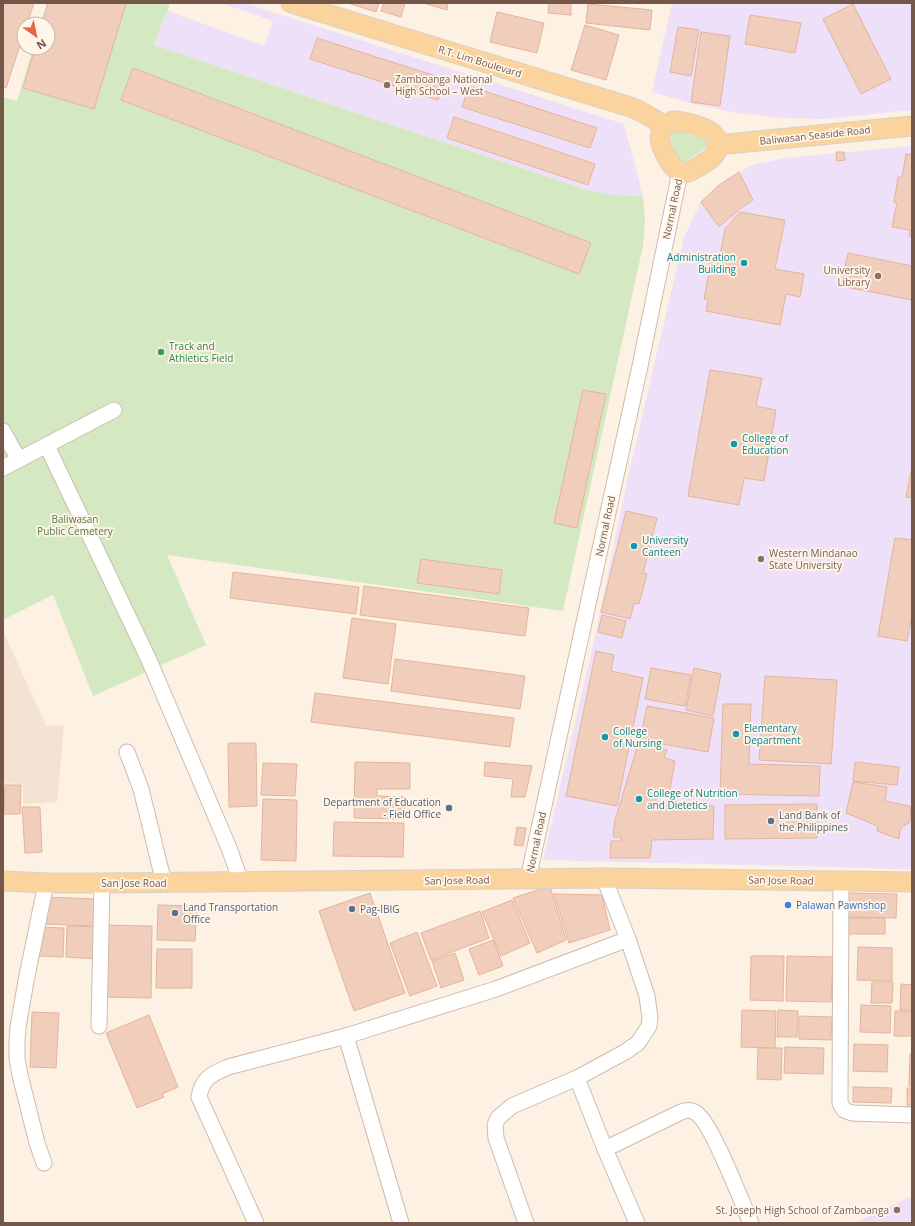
<svg xmlns="http://www.w3.org/2000/svg" width="915" height="1226" viewBox="0 0 915 1226" font-family="'Open Sans',sans-serif">
<style>
.residential{fill:#f4e3d2}
.education{fill:#eee0f8}
.green{fill:#d4e9c2}
.building{fill:#f1cebb;stroke:#e4b49b}
.lines{fill:none;stroke-linecap:round;stroke-linejoin:round}
.minor-casing{stroke:#cfbbad;stroke-width:17}
.major-casing{stroke:#d8d0cc;stroke-width:21}
.minor{stroke:#fff;stroke-width:15}
.major{stroke:#fbd39c;stroke-width:19}
.education-dot{fill:#8d6e63;stroke:#fff5e9;stroke-width:1.5}
.culture-dot{fill:#0f9aa8;stroke:#fff5e9;stroke-width:1.5}
.leisure-dot{fill:#2e9e5b;stroke:#fff5e9;stroke-width:1.5}
.service-dot{fill:#5c6f8a;stroke:#fff5e9;stroke-width:1.5}
.shop-dot{fill:#3f7fe0;stroke:#fff5e9;stroke-width:1.5}
.labels{text-anchor:middle;stroke-width:3.5;stroke-linejoin:round;paint-order:stroke}
.street-label{font-size:10px;fill:#745749;stroke:#fff5e9}
.education-label{font-size:10px;fill:#785e54;stroke:#fff5e9;text-anchor:start}
.culture-label{font-size:10px;fill:#0d838f;stroke:#fff5e9;text-anchor:start}
.leisure-label{font-size:10px;fill:#27864d;stroke:#fff5e9;text-anchor:start}
.park-label{font-size:10px;fill:#547a42;stroke:#fff5e9}
.service-label{font-size:10px;fill:#4e5e75;stroke:#fff5e9;text-anchor:start}
.shop-label{font-size:10px;fill:#366cbe;stroke:#fff5e9;text-anchor:start}
</style>
<rect width="100%" height="100%" fill="#fcf1e3"/>
<polygon class="residential" points="3,631 46,726 64,725 57,802 23,804 23,784 3,783"/>
<g class="education">
<polygon points="170,3 168,11 264,46 273,21 222,3 244,3 624,124 643,196 611,195 584,189 154,45"/>
<polygon points="672,3 912,3 912,110 824,119 781,118 736,113 690,103 652,92"/>
<polygon points="912,146 912,869 543,860 594,641 628,477 684,237 701,202 726,179 753,165 784,158"/>
<polygon points="912,1196 912,1223 854,1223"/>
</g>
<g class="green">
<polygon points="47,3 170,3 154,45 584,189 611,195 643,196 645,221 643,246 563,611 167,555 206,645 93,696 53,595 3,620 3,97 17,101 33,48 48,48 48,24 40,24"/>
<path d="M 674,131 L 678,131 L 703,139 L 707,143 L 706,148 L 686,161 L 682,161 C 676,154 667,138 674,131 Z"/>
</g>
<g class="building">
<polygon points="3,3 34,3 27,24 24,24 24,33 6,88 3,87"/>
<polygon points="48,3 126,3 94,109 23,88 35,48 48,48 48,24 42,24"/>
<polygon points="348,3 379,3 376,12"/>
<polygon points="384,3 405,3 401,17 381,11"/>
<polygon points="423,3 448,3 447,10"/>
<polygon points="549,3 571,3 571,15 548,13"/>
<polygon points="588,4 652,10 650,30 586,23"/>
<polygon points="853,4 891,79 861,94 823,19"/>
<polygon points="497,12 544,23 537,53 490,42"/>
<polygon points="750,15 801,23 795,53 745,44"/>
<polygon points="585,25 619,35 606,80 571,70"/>
<polygon points="678,27 699,30 691,76 670,72"/>
<polygon points="701,32 730,36 720,106 691,102"/>
<polygon points="317,38 445,79 438,100 310,59"/>
<polygon points="133,68 591,243 579,274 121,100"/>
<polygon points="469,86 597,128 590,148 462,107"/>
<polygon points="454,117 595,164 588,185 447,138"/>
<polygon points="836,152 844,152 845,160 837,161"/>
<polygon points="906,154 912,155 912,237 909,236 910,230 892,227 897,203 894,202 898,177 902,177"/>
<polygon points="739,172 753,200 741,208 719,227 701,202 718,186"/>
<polygon points="740,212 785,220 775,269 804,274 800,297 786,294 780,325 706,311 708,300 704,299 712,255 720,256 725,229"/>
<polygon points="848,253 912,266 912,300 841,286"/>
<polygon points="710,370 762,378 756,406 776,410 764,481 744,478 739,505 688,496"/>
<polygon points="583,390 606,394 577,528 554,523"/>
<polygon points="912,467 912,498 906,497"/>
<polygon points="626,511 657,518 643,573 647,574 639,604 634,603 630,619 601,612"/>
<polygon points="895,538 912,540 912,614 907,641 878,636"/>
<polygon points="421,559 502,570 499,594 417,583"/>
<polygon points="233,572 359,587 356,614 230,598"/>
<polygon points="364,586 529,608 525,636 360,615"/>
<polygon points="602,615 626,621 622,638 598,632"/>
<polygon points="352,618 396,624 388,684 343,678"/>
<polygon points="596,651 614,655 611,671 643,678 617,806 566,796"/>
<polygon points="395,659 525,676 520,709 391,691"/>
<polygon points="651,668 691,675 685,706 645,699"/>
<polygon points="694,668 721,674 713,716 686,710"/>
<polygon points="765,676 837,680 831,764 759,760"/>
<polygon points="315,693 514,718 510,747 311,722"/>
<polygon points="723,704 751,704 749,764 820,766 819,796 720,794"/>
<polygon points="647,706 714,718 708,752 640,740"/>
<polygon points="228,743 256,743 257,806 229,807"/>
<polygon points="638,744 667,750 664,758 675,761 669,794 658,793 655,805 714,806 713,839 652,840 650,858 610,858 611,841 621,841 621,837 613,837 615,820"/>
<polygon points="355,762 410,763 410,789 377,789 377,796 405,797 404,819 354,818"/>
<polygon points="485,762 532,766 525,797 511,797 513,779 484,776"/>
<polygon points="855,762 899,767 897,785 853,781"/>
<polygon points="263,763 297,764 295,796 261,795"/>
<polygon points="853,782 887,787 885,801 910,806 911,817 909,823 903,826 900,830 899,839 877,831 878,826 846,813"/>
<polygon points="5,785 21,785 20,814 4,814"/>
<polygon points="263,799 297,800 296,861 261,860"/>
<polygon points="817,804 817,838 725,839 725,805"/>
<polygon points="22,807 40,807 42,852 25,853"/>
<polygon points="334,822 404,823 403,857 333,856"/>
<polygon points="517,827 526,828 523,846 514,845"/>
<polygon points="550,886 566,940 537,953 513,898"/>
<polygon points="370,893 405,993 354,1011 319,911"/>
<polygon points="848,893 897,894 896,918 847,917"/>
<polygon points="554,894 602,895 610,930 569,943"/>
<polygon points="45,897 96,899 94,926 44,924"/>
<polygon points="512,900 530,943 501,956 482,912"/>
<polygon points="158,905 197,906 195,941 157,940"/>
<polygon points="480,911 489,938 431,960 421,933"/>
<polygon points="849,918 885,918 885,934 848,934"/>
<polygon points="102,925 152,926 151,998 101,997"/>
<polygon points="67,926 96,927 95,959 66,957"/>
<polygon points="39,927 64,928 63,957 38,956"/>
<polygon points="417,932 437,986 410,996 390,943"/>
<polygon points="493,940 503,966 479,975 469,949"/>
<polygon points="858,947 892,948 892,981 857,980"/>
<polygon points="157,949 192,949 192,988 156,988"/>
<polygon points="455,953 464,980 441,988 432,961"/>
<polygon points="751,956 784,956 783,1001 750,1000"/>
<polygon points="787,956 833,957 831,1002 786,1001"/>
<polygon points="872,982 893,982 892,1003 871,1003"/>
<polygon points="901,984 912,985 912,1010 900,1010"/>
<polygon points="861,1005 891,1006 890,1033 860,1032"/>
<polygon points="742,1010 776,1011 775,1048 741,1047"/>
<polygon points="778,1010 798,1011 797,1037 777,1037"/>
<polygon points="895,1011 912,1011 912,1036 894,1036"/>
<polygon points="32,1012 59,1013 56,1068 30,1067"/>
<polygon points="149,1015 178,1087 162,1094 164,1097 137,1108 106,1033"/>
<polygon points="799,1016 832,1017 831,1040 799,1039"/>
<polygon points="854,1044 888,1045 887,1072 853,1071"/>
<polygon points="785,1047 824,1048 823,1074 784,1073"/>
<polygon points="758,1048 782,1048 781,1080 757,1079"/>
<polygon points="910,1054 912,1054 912,1086 909,1086"/>
<polygon points="853,1087 892,1088 891,1103 853,1102"/>
<rect x="907" y="1088" width="5" height="19"/>
</g>
<g class="lines">
<defs>
<g id="minor">
<polyline points="3,431 19,460"/>
<polyline points="47,446 149,660 229,848 241,882"/>
<polyline points="3,468 114,410"/>
<polyline points="127,752 141,789 164,883"/>
<polyline points="528,879 640,366 680,172"/>
<polyline points="841,881 840,1103 844,1110 852,1113 912,1115"/>
<polyline points="99,1026 102,883"/>
<polyline points="346,1036 401,1223"/>
<polyline points="577,1078 605,1149 637,1223"/>
<path d="M 605,1149 L 679,1113 C 685,1110 690,1109 696,1113 C 711,1121 742,1203 751,1223"/>
<polyline points="44,1163 37,1143 20,1075 17,1059 17,1042 18,1027 26,981 46,883"/>
<path d="M 256,1223 L 199,1097 C 202,1078 212,1074 228,1067 L 346,1036 L 496,989 L 628,939"/>
<polyline points="526,1223 496,1138 495,1125 498,1118 512,1106 577,1078 625,1052 638,1043 649,1026 650,1018 647,996 628,939 604,878"/>
</g>
<g id="major">
<polyline points="291,3 627,106 638,110 666,126"/>
<path d="M 673,121 C 680,120 705,127 711,132 C 723,142 718,155 706,162 C 700,165 692,172 684,173 C 673,173 660,147 660,137 C 661,130 667,124 673,121 Z"/>
<polyline points="717,145 912,126"/>
<polyline points="3,881 46,883 102,883 604,878 912,882"/>
</g>
</defs>
<use href="#minor" class="minor-casing"/>
<use href="#major" class="major-casing"/>
<use href="#minor" class="minor"/>
<use href="#major" class="major"/>
</g>
<g class="education-dot">
<circle cx="387" cy="85" r="4"/>
<circle cx="878" cy="276" r="4"/>
<circle cx="761" cy="559" r="4"/>
<circle cx="897" cy="1210" r="4"/>
</g>
<g class="culture-dot">
<circle cx="744" cy="263" r="4"/>
<circle cx="734" cy="444" r="4"/>
<circle cx="634" cy="546" r="4"/>
<circle cx="736" cy="734" r="4"/>
<circle cx="605" cy="737" r="4"/>
<circle cx="639" cy="799" r="4"/>
</g>
<circle class="leisure-dot" cx="161" cy="352" r="4"/>
<g class="service-dot">
<circle cx="449" cy="808" r="4"/>
<circle cx="771" cy="821" r="4"/>
<circle cx="352" cy="909" r="4"/>
<circle cx="175" cy="913" r="4"/>
</g>
<circle class="shop-dot" cx="788" cy="905" r="4"/>
<g class="labels">
<g class="street-label">
<text transform="translate(480 61) rotate(17)" y="4">R.T. Lim Boulevard</text>
<text transform="translate(815 135) rotate(-6)" y="4">Baliwasan Seaside Road</text>
<text transform="translate(672 209) rotate(-78)" y="4">Normal Road</text>
<text transform="translate(605 526) rotate(-78)" y="4">Normal Road</text>
<text transform="translate(536 842) rotate(-78)" y="4">Normal Road</text>
<text transform="translate(457 880) rotate(-1)" y="4">San Jose Road</text>
<text transform="translate(781 880) rotate(1)" y="4">San Jose Road</text>
<text x="134" y="887">San Jose Road</text>
</g>
<g class="education-label">
<text x="395" y="83">Zamboanga National<tspan x="395" dy="12">High School – West</tspan></text>
<text x="870" y="274" text-anchor="end">University<tspan x="870" dy="12">Library</tspan></text>
<text x="769" y="557">Western Mindanao<tspan x="769" dy="12">State University</tspan></text>
<text x="889" y="1214" text-anchor="end">St. Joseph High School of Zamboanga</text>
</g>
<g class="culture-label">
<text x="736" y="261" text-anchor="end">Administration<tspan x="736" dy="12">Building</tspan></text>
<text x="742" y="442">College of<tspan x="742" dy="12">Education</tspan></text>
<text x="642" y="544">University<tspan x="642" dy="12">Canteen</tspan></text>
<text x="744" y="732">Elementary<tspan x="744" dy="12">Department</tspan></text>
<text x="613" y="735">College<tspan x="613" dy="12">of Nursing</tspan></text>
<text x="647" y="797">College of Nutrition<tspan x="647" dy="12">and Dietetics</tspan></text>
</g>
<g class="leisure-label">
<text x="169" y="350">Track and<tspan x="169" dy="12">Athletics Field</tspan></text>
</g>
<g class="park-label">
<text x="75" y="523">Baliwasan<tspan x="75" dy="12">Public Cemetery</tspan></text>
</g>
<g class="service-label">
<text x="441" y="806" text-anchor="end">Department of Education<tspan x="441" dy="12">- Field Office</tspan></text>
<text x="779" y="819">Land Bank of<tspan x="779" dy="12">the Philippines</tspan></text>
<text x="183" y="911">Land Transportation<tspan x="183" dy="12">Office</tspan></text>
<text x="360" y="913">Pag-IBIG</text>
</g>
<g class="shop-label">
<text x="796" y="909">Palawan Pawnshop</text>
</g>
</g>
<rect width="915" height="1226" fill="none" stroke="#745749" stroke-width="8"/>
<g transform="translate(36 36) rotate(147)"><circle r="19" fill="#fff5e9" stroke="#c7b6a9"/>
<path d="M0-3L7 15L0 10L-7 15Z" fill="#e66548"/>
<text y="-6" font-size="11" font-weight="bold" text-anchor="middle" fill="#745749">N</text>
</g>
</svg>
